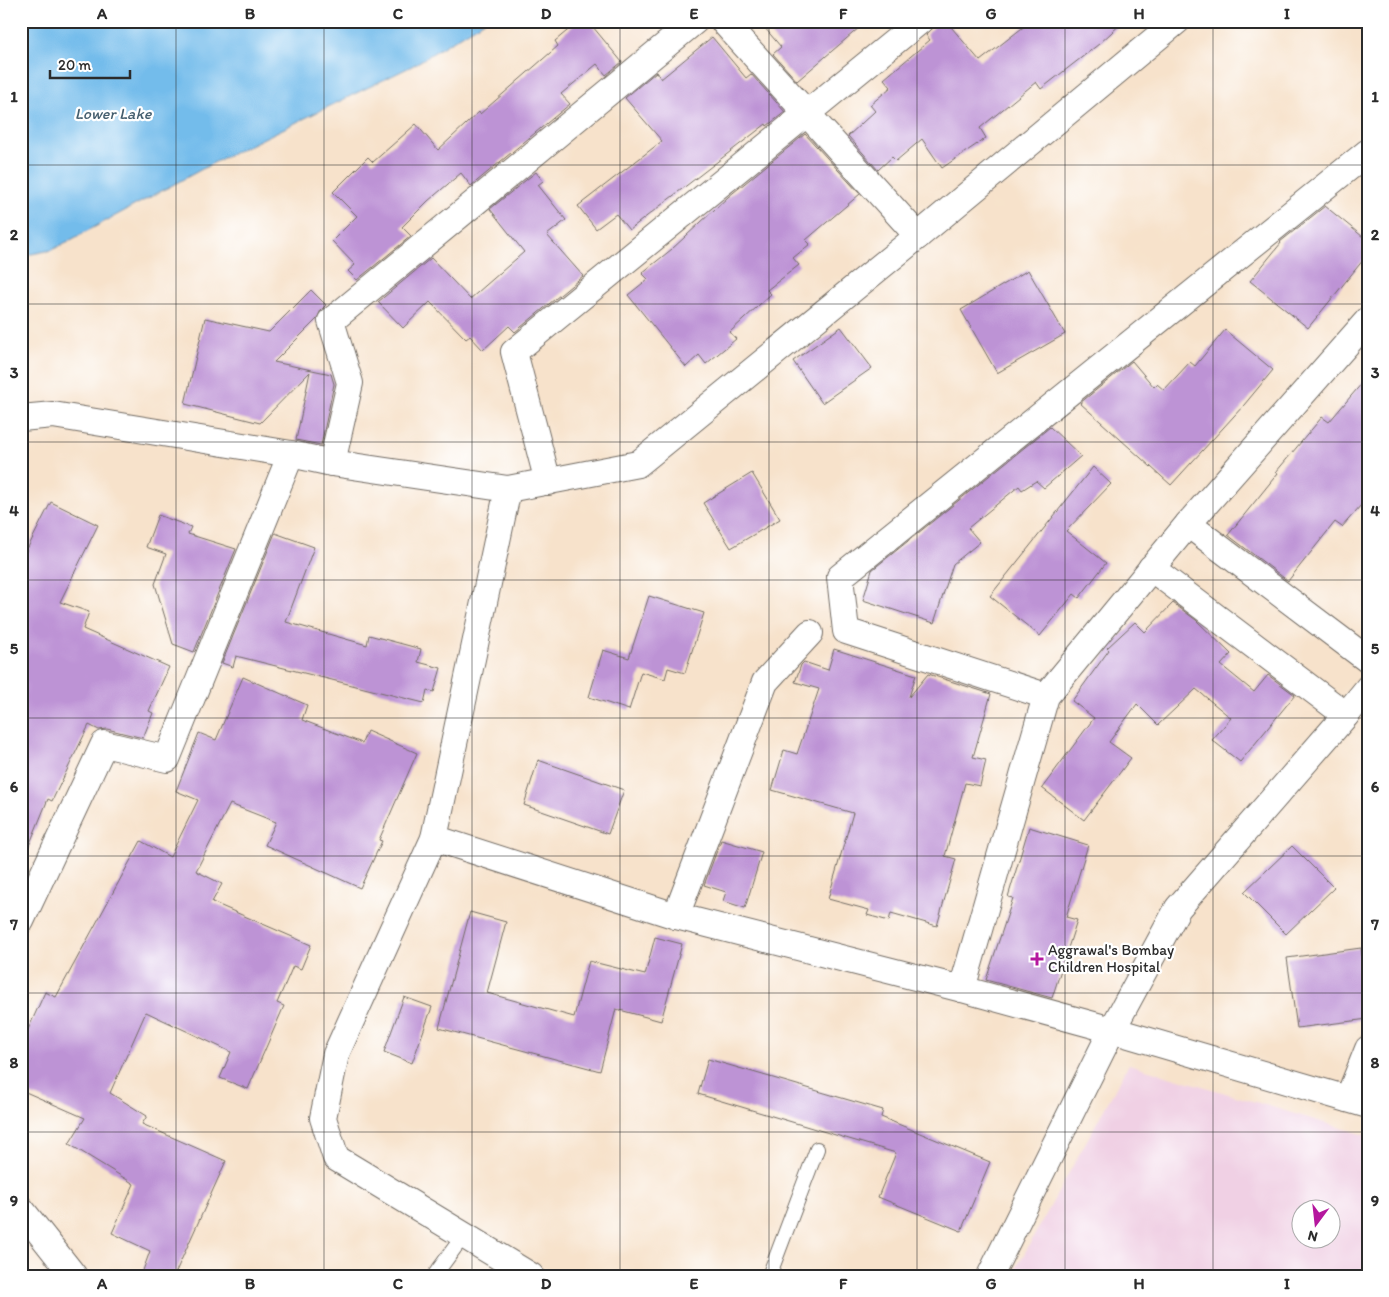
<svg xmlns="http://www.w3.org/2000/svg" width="1389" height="1297" viewBox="0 0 1389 1297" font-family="Itim,sans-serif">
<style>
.built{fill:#f0d0e4;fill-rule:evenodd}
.water{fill:#73bceb;stroke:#4f748b}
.building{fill:#bd93d5}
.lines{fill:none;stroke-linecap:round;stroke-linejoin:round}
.service-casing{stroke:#726b63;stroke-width:16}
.minor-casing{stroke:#726b63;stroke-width:28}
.service{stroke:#fff;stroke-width:14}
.minor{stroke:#fff;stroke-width:26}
.grid{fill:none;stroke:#2b2b2b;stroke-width:1;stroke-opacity:0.55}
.poi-dot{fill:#b5179e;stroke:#fff;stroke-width:2}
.labels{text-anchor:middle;stroke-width:4.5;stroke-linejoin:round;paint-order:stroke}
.poi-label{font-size:15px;fill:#2b2b2b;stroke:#fff;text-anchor:start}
.water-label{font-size:16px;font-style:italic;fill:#445e6e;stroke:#fff}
.neatline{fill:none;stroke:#2b2b2b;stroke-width:2}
.grid-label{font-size:16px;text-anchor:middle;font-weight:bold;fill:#2b2b2b}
</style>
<rect width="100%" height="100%" fill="#fff"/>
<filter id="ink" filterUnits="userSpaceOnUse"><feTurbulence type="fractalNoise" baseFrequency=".02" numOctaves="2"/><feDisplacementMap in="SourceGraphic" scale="10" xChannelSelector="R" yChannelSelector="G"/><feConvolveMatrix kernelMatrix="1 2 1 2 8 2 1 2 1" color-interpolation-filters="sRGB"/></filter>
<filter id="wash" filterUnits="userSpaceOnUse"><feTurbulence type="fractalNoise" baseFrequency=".0096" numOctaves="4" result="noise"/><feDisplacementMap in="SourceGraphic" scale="20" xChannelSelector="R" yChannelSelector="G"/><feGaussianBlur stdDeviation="1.12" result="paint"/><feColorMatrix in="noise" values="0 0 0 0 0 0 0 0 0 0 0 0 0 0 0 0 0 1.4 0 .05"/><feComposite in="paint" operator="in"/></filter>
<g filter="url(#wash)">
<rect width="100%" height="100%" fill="#f7e2cb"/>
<path class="built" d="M 1129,1064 L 1368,1136 L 1368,1276 L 1012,1276 ZM 1302,1210 L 1332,1210 L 1332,1240 L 1302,1240 Z"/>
<polygon class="water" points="21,21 485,21 412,66 219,160 52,250 21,256"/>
<g id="blocks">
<g class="building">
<polygon points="579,21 588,21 622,62 606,75 597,64 561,94 570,104 471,186 461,173 428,201 402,227 411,236 357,280 348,271 355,265 332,241 357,216 333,192 368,157 373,162 416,124 438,150 479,112 480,114 558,46 555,41"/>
<polygon points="759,21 867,21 797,81 773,54 781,47"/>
<polygon points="936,21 946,21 980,61 1031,21 1124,21 1099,44 1041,89 1036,82 980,128 986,138 942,168 922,139 896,161 892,157 878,170 848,136 875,111 870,105 891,87 884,79 930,40 926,35 934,27"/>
<polygon points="712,37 746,78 751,74 785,112 767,126 766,124 629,230 616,214 596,229 578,206 662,141 625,98 656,72 661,79"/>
<polygon points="805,134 860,194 806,240 810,244 793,258 799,265 767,290 771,294 730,332 736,339 706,364 699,355 686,367 628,295 648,279 642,273 672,249 728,197"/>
<polygon points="536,172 543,181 538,185 566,220 547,235 583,276 515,332 509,326 483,350 470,336 466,339 430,302 403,328 378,302 431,258 470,299 524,252 490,209"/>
<polygon points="1325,206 1368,241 1368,254 1308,328 1250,281 1281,243 1280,242"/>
<polygon points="1028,270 1065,334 997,373 961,310"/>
<polygon points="311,290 326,305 321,310 317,319 274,362 331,374 334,384 321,445 296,440 310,372 260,423 185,404 205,318 269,332"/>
<polygon points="841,327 872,368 822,403 793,361"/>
<polygon points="1225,330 1273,370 1244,405 1171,485 1080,403 1132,361 1154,387 1157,384 1164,390 1190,362 1195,366"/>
<polygon points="1368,376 1368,497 1342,527 1335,522 1288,581 1228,535 1278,473 1276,472 1322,417 1329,422"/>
<polygon points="1050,427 1081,456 1044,488 1036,481 1022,490 1019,486 968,528 980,542 953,564 934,623 863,600 872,570"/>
<polygon points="1093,467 1111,484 1066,531 1106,563 1079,598 1074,594 1040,636 990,596"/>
<polygon points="752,473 780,519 731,548 703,503"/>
<polygon points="51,502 98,525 60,602 89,612 83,629 169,667 149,711 153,713 143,738 107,729 99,730 89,725 52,801 48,799 22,863 21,561"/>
<polygon points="158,515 191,527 188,534 236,549 194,652 173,644 155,584 166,554 146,547"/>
<polygon points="275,533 314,547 286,622 367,645 369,635 421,649 418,662 441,668 434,692 427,690 424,703 236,656 233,667 222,663"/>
<polygon points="649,596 704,613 685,673 668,668 665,679 641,672 629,710 589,697 603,650 629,658"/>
<polygon points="1173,603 1196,620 1231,654 1221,665 1254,692 1268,675 1295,695 1240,762 1212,740 1231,718 1196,689 1158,725 1137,704 1109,742 1131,758 1084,820 1042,788 1094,718 1072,701 1109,650 1107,648 1135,622 1145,632"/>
<polygon points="834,649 916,675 909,697 928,674 991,694 973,757 986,760 980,786 965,783 945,856 956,859 937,926 891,913 889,921 867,915 869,910 828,899 853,813 772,790 784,750 797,754 819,689 795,682 801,665 804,662 828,670"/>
<polygon points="243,677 307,705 302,720 362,743 367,731 417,753 379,840 382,841 360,888 265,845 276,822 230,804 196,871 222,884 212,902 311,945 301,969 293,966 277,1003 284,1006 248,1089 220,1078 231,1052 146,1012 110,1093 147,1116 142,1124 226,1161 174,1276 141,1276 150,1251 112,1233 134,1184 69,1144 85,1118 21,1090 21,1045 45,992 56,997 141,841 170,857 198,800 176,791 199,733 216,740"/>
<polygon points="538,760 624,790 608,834 524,805"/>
<polygon points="1029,827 1088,845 1066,917 1077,920 1052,998 986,980 1013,898 1008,897"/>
<polygon points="721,840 762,852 745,908 723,901 726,892 704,885"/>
<polygon points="1292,846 1334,888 1286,934 1244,892"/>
<polygon points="470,912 506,922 487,993 574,1017 589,961 645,975 655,937 682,944 661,1021 616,1009 600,1071 439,1028"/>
<polygon points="1361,948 1368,998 1368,1019 1297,1028 1287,958"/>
<polygon points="404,997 432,1007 412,1063 384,1052"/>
<polygon points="708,1059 883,1110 881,1117 990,1162 961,1231 878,1197 896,1153 698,1094"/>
</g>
</g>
</g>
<g filter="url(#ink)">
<use href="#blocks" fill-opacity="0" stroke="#726b63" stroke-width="1"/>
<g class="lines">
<defs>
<g id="service">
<polyline points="434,1276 464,1235"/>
<polyline points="769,1276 817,1149"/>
</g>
<g id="minor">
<polyline points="723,21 918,236"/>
<polyline points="21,418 53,415 291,454 332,463 508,489 638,464 918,236 1177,21"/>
<polyline points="332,463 350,383 331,321 695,21"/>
<polyline points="548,482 514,352 920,21"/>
<polyline points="508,489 434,838 336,1054 323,1118 336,1158 531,1276"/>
<polyline points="1188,524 1368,660"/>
<polyline points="1151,568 1346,715"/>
<polyline points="1046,696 846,631 840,577 1368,152"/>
<polyline points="434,838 676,916 962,989 1112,1030 1368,1105"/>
<polyline points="676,916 765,682 810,633"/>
<polyline points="21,921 104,744 167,759 291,454"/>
<polyline points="962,989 1046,696 1188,524 1368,320"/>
<polyline points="1348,1099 1368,1049"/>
<polyline points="21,1209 74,1276"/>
<polyline points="990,1276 1112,1030 1178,908 1346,715 1368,688"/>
</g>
</defs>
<use href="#service" class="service-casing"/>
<use href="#minor" class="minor-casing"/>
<use href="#service" class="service"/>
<use href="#minor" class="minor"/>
</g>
</g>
<path class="grid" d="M 176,21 L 176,1276M 324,21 L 324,1276M 472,21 L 472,1276M 620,21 L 620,1276M 769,21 L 769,1276M 917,21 L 917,1276M 1065,21 L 1065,1276M 1213,21 L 1213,1276M 21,165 L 1368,165M 21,304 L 1368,304M 21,442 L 1368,442M 21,580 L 1368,580M 21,718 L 1368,718M 21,856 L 1368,856M 21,993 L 1368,993M 21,1132 L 1368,1132"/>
<path class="poi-dot" d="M1034.5 951.5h5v5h5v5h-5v5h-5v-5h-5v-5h5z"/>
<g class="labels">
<g class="poi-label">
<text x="1048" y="955">Aggrawal's Bombay<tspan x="1048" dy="17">Children Hospital</tspan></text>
</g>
<g class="water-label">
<text x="113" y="119">Lower Lake</text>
</g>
</g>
<rect width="1389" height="1297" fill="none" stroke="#fff" stroke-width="55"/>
<g transform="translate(1316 1224) rotate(195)"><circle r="24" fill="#ffffff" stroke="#aaaaaa"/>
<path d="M0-4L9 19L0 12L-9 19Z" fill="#b5179e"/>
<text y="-8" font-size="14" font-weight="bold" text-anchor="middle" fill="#2b2b2b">N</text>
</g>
<path d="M50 70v8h80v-8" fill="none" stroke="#2b2b2b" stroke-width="2.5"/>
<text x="58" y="70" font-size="15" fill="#2b2b2b" stroke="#ffffff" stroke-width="4" paint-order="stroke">20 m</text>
<rect x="28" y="28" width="1334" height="1242" class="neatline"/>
<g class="grid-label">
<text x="102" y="19">A</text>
<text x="250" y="19">B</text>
<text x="398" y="19">C</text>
<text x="546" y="19">D</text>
<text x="694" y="19">E</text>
<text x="843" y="19">F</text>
<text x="991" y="19">G</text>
<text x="1139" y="19">H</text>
<text x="1287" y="19">I</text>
<text x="14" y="102">1</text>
<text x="1375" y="102">1</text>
<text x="14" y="240">2</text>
<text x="1375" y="240">2</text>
<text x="14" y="378">3</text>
<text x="1375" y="378">3</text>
<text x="14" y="516">4</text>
<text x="1375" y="516">4</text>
<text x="14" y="654">5</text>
<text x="1375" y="654">5</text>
<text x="14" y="792">6</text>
<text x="1375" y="792">6</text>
<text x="14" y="930">7</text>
<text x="1375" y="930">7</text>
<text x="14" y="1068">8</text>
<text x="1375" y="1068">8</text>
<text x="14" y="1206">9</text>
<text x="1375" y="1206">9</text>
<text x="102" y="1289">A</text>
<text x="250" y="1289">B</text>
<text x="398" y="1289">C</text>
<text x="546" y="1289">D</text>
<text x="694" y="1289">E</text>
<text x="843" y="1289">F</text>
<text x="991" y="1289">G</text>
<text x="1139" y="1289">H</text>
<text x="1287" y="1289">I</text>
</g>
</svg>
